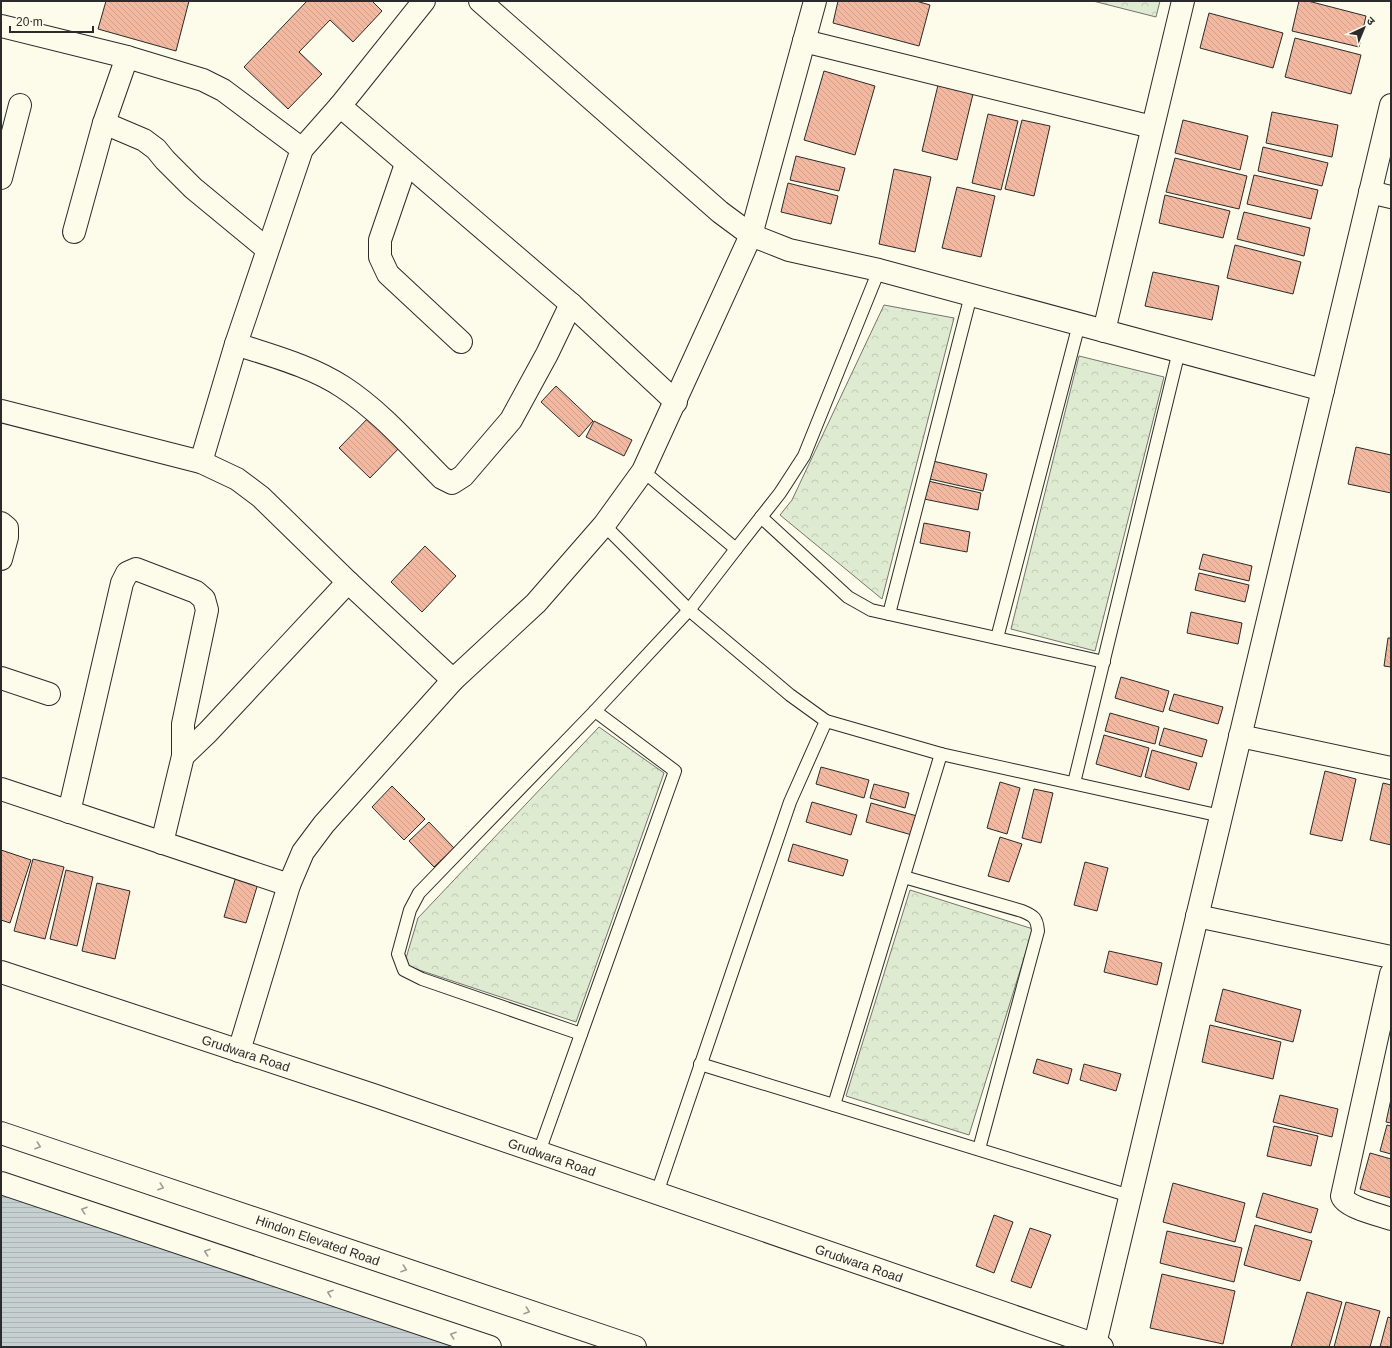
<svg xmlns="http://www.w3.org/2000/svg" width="1392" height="1348" viewBox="0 0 1392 1348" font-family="Arial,'Noto Sans Devanagari',sans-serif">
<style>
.park{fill:url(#park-crowns);stroke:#74746e}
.water{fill:url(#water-rules);stroke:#74746e}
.building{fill:url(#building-back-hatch);stroke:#2b2b2b}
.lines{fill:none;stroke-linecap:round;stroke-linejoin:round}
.service-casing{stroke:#2b2b2b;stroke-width:14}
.minor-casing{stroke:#2b2b2b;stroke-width:24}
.tertiary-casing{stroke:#2b2b2b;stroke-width:24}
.motorway-casing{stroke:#2b2b2b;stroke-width:24}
.service{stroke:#fdfbea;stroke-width:12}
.minor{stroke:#fdfbea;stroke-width:22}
.tertiary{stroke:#fdfbea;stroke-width:22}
.motorway{stroke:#fdfbea;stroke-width:22}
.oneway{stroke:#9e9d94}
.labels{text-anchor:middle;stroke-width:3;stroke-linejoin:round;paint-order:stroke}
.street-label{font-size:13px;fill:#2b2b2b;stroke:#fdfbea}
</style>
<defs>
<pattern id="park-crowns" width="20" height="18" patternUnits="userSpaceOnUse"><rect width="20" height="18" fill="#deebd1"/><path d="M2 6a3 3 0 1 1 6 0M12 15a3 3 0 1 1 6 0" fill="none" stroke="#bfcab4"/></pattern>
<pattern id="water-rules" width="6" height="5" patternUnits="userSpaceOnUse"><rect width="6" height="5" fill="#c7d0d0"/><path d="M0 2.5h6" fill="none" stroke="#abb3b3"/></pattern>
<pattern id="building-back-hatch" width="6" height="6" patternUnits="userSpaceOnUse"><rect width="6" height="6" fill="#f2b8a0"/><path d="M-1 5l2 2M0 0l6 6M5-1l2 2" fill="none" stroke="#d09e8a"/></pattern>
</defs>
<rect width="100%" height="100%" fill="#fdfbea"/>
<g class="park">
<polygon points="1093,1 1160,1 1156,17"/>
<polygon points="884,305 954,318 882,599 780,515 792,500"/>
<polygon points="1079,356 1164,377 1095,651 1011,629"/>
<polygon points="599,727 664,773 576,1022 404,965 418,918"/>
<polygon points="910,890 1033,929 969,1135 846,1096"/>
</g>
<polygon class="water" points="1,1184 479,1347 1,1347"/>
<g class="building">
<polygon points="106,1 189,1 176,51 98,29"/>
<polygon points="307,1 372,1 382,11 353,42 330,20 299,52 322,74 288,109 244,67"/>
<polygon points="838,1 916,1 930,5 919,46 833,23"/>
<polygon points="1299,1 1308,1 1366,16 1359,47 1292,31"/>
<polygon points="1209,13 1283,33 1273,68 1200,48"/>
<polygon points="1295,38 1361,55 1351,94 1285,77"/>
<polygon points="824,71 875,86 855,155 804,140"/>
<polygon points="939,81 974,90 957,160 922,151"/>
<polygon points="1272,112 1338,125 1332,157 1266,143"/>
<polygon points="988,114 1018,121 1001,190 972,183"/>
<polygon points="1022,120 1050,126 1034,196 1005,189"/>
<polygon points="1183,120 1248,136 1240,170 1175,153"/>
<polygon points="1263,147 1328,163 1322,186 1258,171"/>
<polygon points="796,156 845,168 839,191 790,180"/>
<polygon points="1175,158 1247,176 1239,209 1166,192"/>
<polygon points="894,169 931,177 915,252 879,244"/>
<polygon points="1254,175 1318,190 1311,219 1247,204"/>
<polygon points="788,183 838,196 831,224 781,212"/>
<polygon points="957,187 995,196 981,257 942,248"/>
<polygon points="1165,195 1230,211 1223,238 1159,223"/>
<polygon points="1244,212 1310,228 1304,256 1237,239"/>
<polygon points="1235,245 1301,262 1293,294 1227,278"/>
<polygon points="1153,272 1219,286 1212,320 1145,306"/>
<polygon points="556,386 593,421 579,437 541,402"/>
<polygon points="372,414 403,444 370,478 339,448"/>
<polygon points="594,421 632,440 624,456 586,437"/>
<polygon points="1356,447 1391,455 1391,493 1348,484"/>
<polygon points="933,461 987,474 983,491 930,479"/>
<polygon points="928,481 981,493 978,510 924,499"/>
<polygon points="924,523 970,532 967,552 920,543"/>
<polygon points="425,546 456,576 422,612 391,582"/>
<polygon points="1203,554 1252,566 1249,581 1199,569"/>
<polygon points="1199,573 1249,585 1245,602 1195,590"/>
<polygon points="1191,612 1242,623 1238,644 1187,633"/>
<polygon points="1388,638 1391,638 1391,667 1384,666"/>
<polygon points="1121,677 1169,691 1163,712 1115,698"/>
<polygon points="1174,694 1223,707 1218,724 1169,710"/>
<polygon points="1110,713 1159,727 1155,744 1105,731"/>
<polygon points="1164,728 1207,740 1202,757 1159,745"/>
<polygon points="1104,735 1149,748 1141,777 1096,764"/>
<polygon points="1152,750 1197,763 1189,790 1145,777"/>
<polygon points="821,767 869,780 864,798 816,784"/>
<polygon points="1325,771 1356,779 1342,841 1310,834"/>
<polygon points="1000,782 1020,788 1007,834 987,828"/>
<polygon points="1383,783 1391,785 1391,845 1370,840"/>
<polygon points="874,784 909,793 905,808 870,798"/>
<polygon points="392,786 425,819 404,840 372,807"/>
<polygon points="1034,789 1053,793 1041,843 1022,838"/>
<polygon points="812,802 857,815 851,835 806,822"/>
<polygon points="871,803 917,816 912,835 866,822"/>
<polygon points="429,822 454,848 434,867 409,841"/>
<polygon points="1000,837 1022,844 1009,882 988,876"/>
<polygon points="793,844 848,860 843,876 788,861"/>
<polygon points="1,850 31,860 10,923 1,920"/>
<polygon points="33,859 64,867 45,939 14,931"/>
<polygon points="1085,862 1108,868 1097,911 1074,905"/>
<polygon points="66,870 93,877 77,946 50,939"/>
<polygon points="237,873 259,880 246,923 224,917"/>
<polygon points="97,883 130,891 115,959 82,951"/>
<polygon points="1109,951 1162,963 1157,985 1104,972"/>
<polygon points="1223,989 1301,1010 1293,1042 1215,1021"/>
<polygon points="1210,1025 1281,1042 1273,1079 1202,1062"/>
<polygon points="1037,1059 1072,1069 1068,1084 1033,1073"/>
<polygon points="1084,1064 1121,1074 1116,1091 1080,1080"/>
<polygon points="1280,1095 1338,1109 1332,1137 1273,1122"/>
<polygon points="1391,1099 1391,1123 1386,1122"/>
<polygon points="1387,1125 1391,1126 1391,1154 1380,1151"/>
<polygon points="1274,1126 1318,1136 1311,1166 1267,1156"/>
<polygon points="1370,1153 1391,1159 1391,1198 1360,1189"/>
<polygon points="1173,1183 1245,1203 1235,1242 1163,1222"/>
<polygon points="1263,1193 1318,1209 1311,1233 1256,1217"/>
<polygon points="994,1215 1013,1222 994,1273 976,1266"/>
<polygon points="1255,1225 1312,1241 1300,1281 1244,1265"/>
<polygon points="1030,1228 1051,1235 1031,1288 1011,1281"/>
<polygon points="1167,1231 1242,1248 1234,1282 1160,1263"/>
<polygon points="1162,1274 1235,1291 1223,1344 1150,1328"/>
<polygon points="1307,1292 1342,1302 1329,1347 1291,1347"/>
<polygon points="1346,1302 1380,1311 1370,1347 1334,1347"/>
<polygon points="1388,1317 1391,1318 1391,1347 1380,1347"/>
</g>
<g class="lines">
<defs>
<g id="service">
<polyline points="643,471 736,549 780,493 804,456 879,270"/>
<polyline points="761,517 848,597 871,610 1104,662"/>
<polyline points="604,525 689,610 790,695 826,721 941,754 1221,816"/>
<polyline points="889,614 971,295"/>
<polyline points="997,638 1079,324"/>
<polyline points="1074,783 1179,351"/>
<path d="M 904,877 L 1022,911 C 1034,916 1037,918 1038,931 L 979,1149"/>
<polyline points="581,1034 422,979 404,970 398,954 410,910 419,893 595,711 689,610 736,549"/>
<polyline points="700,1064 1130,1196"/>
<polyline points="834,1105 941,754"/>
<polyline points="539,1152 675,771 595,711"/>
<polyline points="657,1193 790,802 826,721"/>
</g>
<g id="minor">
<polyline points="480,1 720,212 751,235 789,250 879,270 1323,390"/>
<polyline points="1,26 127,57 203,80 223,90 302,149"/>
<polyline points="804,41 1152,127"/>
<polyline points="340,106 424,1"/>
<polyline points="104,123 144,140 156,149 165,160 193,188 267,249"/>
<polyline points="406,164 380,240 380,257 388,274 461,342"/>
<polyline points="1,178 20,105"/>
<polyline points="1370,192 1391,197"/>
<polyline points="74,232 104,123 127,57"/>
<polyline points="1104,331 1183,1"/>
<path d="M 236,344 C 272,356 311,366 343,387 C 380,411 411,447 442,478 L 452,483 L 463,476 L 511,420 L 547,354 L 571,304"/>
<polyline points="1,411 201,462 237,479 261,497 348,582 453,680"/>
<polyline points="201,462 236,344 302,149 340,106 571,304 676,402"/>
<polyline points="1,523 7,528 7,537 1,559"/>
<polyline points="1,678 49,694"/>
<polyline points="1240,736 1391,768"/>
<polyline points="183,756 208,732 348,582"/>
<polyline points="1,789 289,885"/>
<polyline points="69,812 122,583 127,573 136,569 196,592 204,599 207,610 183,724 183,756 162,843"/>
<polyline points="1197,916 1391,957"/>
<path d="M 1391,974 L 1342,1196 C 1345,1207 1380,1215 1391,1219"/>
<polyline points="239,1051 289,885 303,852 324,824 453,680 536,603 604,525 643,471 751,235 815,1"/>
</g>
<g id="tertiary">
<polyline points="1,972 373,1095 1102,1347"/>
<polyline points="1095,1344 1391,105"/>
</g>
<g id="motorway">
<polyline points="1,1133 635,1347"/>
<polyline points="1,1183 490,1347"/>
</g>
</defs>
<use href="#service" class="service-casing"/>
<use href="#minor" class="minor-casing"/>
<use href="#tertiary" class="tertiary-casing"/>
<use href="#motorway" class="motorway-casing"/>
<use href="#service" class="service"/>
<use href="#minor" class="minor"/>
<use href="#tertiary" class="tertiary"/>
<use href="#motorway" class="motorway"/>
</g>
<defs><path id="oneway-chevron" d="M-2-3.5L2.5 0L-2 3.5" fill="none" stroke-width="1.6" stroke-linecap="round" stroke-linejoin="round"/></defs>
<g class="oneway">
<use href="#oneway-chevron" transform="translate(38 1146) rotate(19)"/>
<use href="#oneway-chevron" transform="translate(161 1187) rotate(19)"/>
<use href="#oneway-chevron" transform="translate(84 1210) rotate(-161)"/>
<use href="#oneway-chevron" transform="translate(207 1252) rotate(-161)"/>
<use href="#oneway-chevron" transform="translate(404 1269) rotate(19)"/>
<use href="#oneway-chevron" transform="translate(330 1293) rotate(-161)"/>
<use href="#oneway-chevron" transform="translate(527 1311) rotate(19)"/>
<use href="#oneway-chevron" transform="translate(453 1335) rotate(-161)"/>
</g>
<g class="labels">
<g class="street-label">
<text transform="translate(246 1053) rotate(18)" y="5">Grudwara Road</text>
<text transform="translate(552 1157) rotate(19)" y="5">Grudwara Road</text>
<text transform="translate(318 1240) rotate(19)" y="5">Hindon Elevated Road</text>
<text transform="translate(859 1263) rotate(19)" y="5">Grudwara Road</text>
</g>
</g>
<rect width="1392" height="1348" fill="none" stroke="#2b2b2b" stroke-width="4"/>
<g transform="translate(1364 28) rotate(44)" stroke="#fdfbea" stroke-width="3" paint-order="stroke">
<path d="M0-3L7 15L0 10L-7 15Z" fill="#2b2b2b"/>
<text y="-6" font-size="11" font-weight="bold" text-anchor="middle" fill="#2b2b2b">उ</text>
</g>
<path d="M10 26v6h83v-6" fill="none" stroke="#2b2b2b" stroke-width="2"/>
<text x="16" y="26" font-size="12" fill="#2b2b2b" stroke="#fdfbea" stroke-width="3" paint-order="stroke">20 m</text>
</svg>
